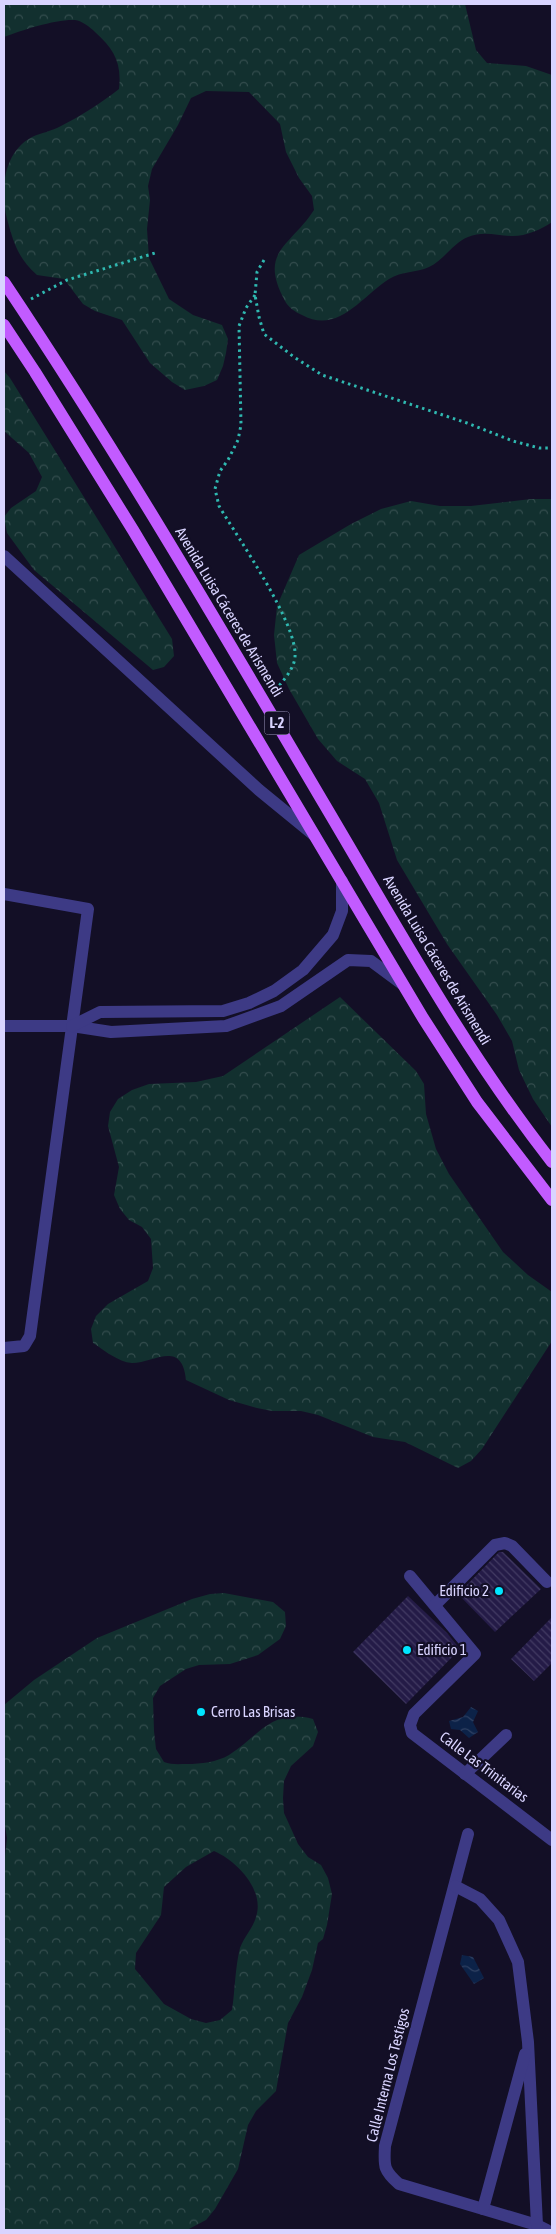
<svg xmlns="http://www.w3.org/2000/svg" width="556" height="2234" viewBox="0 0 556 2234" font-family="'Asap Condensed',sans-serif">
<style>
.forest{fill:url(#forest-crowns);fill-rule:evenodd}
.water{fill:url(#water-waves)}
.building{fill:url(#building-back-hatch)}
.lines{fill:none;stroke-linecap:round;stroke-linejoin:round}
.path{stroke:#2fb8b0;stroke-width:3;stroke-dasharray:2.5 4;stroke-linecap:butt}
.minor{stroke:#3d3a85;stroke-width:12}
.major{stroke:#c25bff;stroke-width:12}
.poi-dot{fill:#00e5ff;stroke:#130f26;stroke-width:2}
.labels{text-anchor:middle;stroke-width:4.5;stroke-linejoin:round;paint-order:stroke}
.shield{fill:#130f26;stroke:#9e99be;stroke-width:1}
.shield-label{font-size:14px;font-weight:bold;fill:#d9d4ff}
.street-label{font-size:15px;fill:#d9d4ff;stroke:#130f26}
.poi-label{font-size:15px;fill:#d9d4ff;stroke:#130f26;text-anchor:start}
</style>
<defs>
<pattern id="forest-crowns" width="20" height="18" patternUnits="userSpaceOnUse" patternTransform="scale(1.25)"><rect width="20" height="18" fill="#12302f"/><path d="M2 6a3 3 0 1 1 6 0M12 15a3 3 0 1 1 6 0" fill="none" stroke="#344d4e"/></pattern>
<pattern id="water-waves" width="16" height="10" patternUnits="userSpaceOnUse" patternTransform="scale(1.25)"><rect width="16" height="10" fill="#0c2248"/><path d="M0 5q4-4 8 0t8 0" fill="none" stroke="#2f4163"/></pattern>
<pattern id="building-back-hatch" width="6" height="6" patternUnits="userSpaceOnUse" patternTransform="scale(1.25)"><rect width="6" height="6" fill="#241b47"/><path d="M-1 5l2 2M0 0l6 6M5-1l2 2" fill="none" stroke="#433b63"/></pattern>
</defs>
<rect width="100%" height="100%" fill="#130f26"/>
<g class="forest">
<path d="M 4,4 L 465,4 L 476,50 L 487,63 L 526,66 L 552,75 L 552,222 C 541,230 524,237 510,236 C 496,235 482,231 468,237 C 453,243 444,260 429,267 C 416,273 402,271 389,279 C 362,296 338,335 302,315 C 295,312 288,307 285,301 C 258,251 290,247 314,210 L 312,196 L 299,178 L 286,152 L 280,124 L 249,92 L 206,91 L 191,98 L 178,125 L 152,169 L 148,186 L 150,200 L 147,229 L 149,258 L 169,299 L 193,315 L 222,325 L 228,339 L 226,353 L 223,366 L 217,380 L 204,386 L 185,390 L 172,382 L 150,363 L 122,320 L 95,311 L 83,304 L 64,279 L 37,275 C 18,258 14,244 7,219 C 0,191 3,152 32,137 C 41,133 52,131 61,126 C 81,116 101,103 119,89 C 122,63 114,49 95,32 C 90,27 82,21 75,20 C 56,19 22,30 4,37 Z"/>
<polygon points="4,371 10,378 172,639 174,656 164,667 153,670 34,570 7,533 4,517 11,508 36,491 42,477 29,453 4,431"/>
<polygon points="531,499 552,499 552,1127 533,1099 519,1070 512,1041 497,1015 447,944 397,860 379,803 365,779 337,761 318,739 289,689 277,663 274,635 277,606 299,555 351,524 381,509 411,501 440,506 471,506"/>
<path d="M 340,997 L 416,1071 L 424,1084 L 426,1114 L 436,1149 L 449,1174 L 503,1252 L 528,1275 L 552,1292 L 552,1341 L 482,1449 L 471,1461 L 458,1468 L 405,1442 L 373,1437 L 318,1415 L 301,1411 L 272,1411 L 257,1408 L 229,1400 L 186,1380 C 182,1339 154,1363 132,1363 C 118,1362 104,1350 93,1343 L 91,1329 L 96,1316 L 108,1304 L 148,1281 L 153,1268 L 151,1239 L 142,1227 L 129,1220 L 120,1209 L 114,1195 L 119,1167 L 108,1126 L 110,1112 L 118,1099 L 132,1090 L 149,1084 L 196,1082 L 223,1076 Z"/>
<path d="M 224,1593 L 273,1602 L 285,1612 L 286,1626 L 280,1639 L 258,1655 L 230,1664 L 199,1665 L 186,1669 L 160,1686 L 153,1698 L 154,1731 L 156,1749 L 164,1762 C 171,1765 180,1764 187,1764 C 201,1764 217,1762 229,1755 C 259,1736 271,1708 313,1719 L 318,1732 L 313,1746 L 291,1766 L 284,1781 L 283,1798 L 284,1813 L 298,1844 L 308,1857 L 321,1865 L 328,1878 L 332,1894 L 327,1925 L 323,1939 L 318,1943 L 312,1970 L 302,1997 L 288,2023 L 276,2091 L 256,2111 L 248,2125 L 238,2169 L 215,2209 L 206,2220 L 187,2230 L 4,2230 L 4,1865 L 7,1838 L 4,1820 L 4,1705 L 34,1680 L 97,1638 L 192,1599 L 210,1594 ZM 214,1851 C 237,1861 265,1890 256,1917 C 253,1928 244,1937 240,1948 C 235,1968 235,1990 232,2010 L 220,2020 L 206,2023 L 191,2019 L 164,2004 L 135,1969 L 136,1953 L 161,1915 L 164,1887 L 186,1867 Z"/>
</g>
<g class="water">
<polygon points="471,1707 478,1711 473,1722 478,1732 469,1738 460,1730 451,1729 449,1721 463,1717"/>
<polygon points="462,1955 473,1957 484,1978 474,1984 460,1964"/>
</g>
<g class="building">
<polygon points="499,1552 503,1552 541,1589 495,1632 458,1594"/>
<polygon points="408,1596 447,1633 460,1649 406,1704 353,1652"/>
<polygon points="552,1617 552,1663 534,1681 511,1659"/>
</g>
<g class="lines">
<g class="path">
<polyline points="264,260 257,272 255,295 259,317 264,334 294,357 322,375 467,423 513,441 539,448 552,448"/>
<path d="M 255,295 L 246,308 L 239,326 L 241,425 L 238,440 L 228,460 L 220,471 L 215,489 L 219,506 C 238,538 298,624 295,657 C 294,670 281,683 273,693"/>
<polyline points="31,299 67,280 155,253"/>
</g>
<g class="minor">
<polyline points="4,556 259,790 314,835"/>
<polyline points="4,894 88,909 30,1336 24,1346 4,1348"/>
<polyline points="4,1026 72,1026 111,1032 226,1026 281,1006 348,960 371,961 402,984"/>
<polyline points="72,1026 100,1012 223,1011 249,1003 274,991 303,970 333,935 342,911 342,881"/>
<polyline points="410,1576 475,1654 414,1714 410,1725 412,1733 552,1840"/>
<polyline points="435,1605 495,1545 505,1543 512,1546 547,1582"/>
<polyline points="465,1774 506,1735"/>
<path d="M 468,1834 L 385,2146 C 384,2166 383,2170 399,2184 L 537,2225 L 547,2230"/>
<polyline points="455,1886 480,1899 499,1920 518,1962 528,2042 537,2225"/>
<polyline points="483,2209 525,2054"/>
</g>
<g class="major">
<path d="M 4,282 C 117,451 220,627 323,802 C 396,925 464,1050 552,1162"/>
<polyline points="4,325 35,372 133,530 423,1018 477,1102 552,1200"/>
</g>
</g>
<g class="poi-dot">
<circle cx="499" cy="1591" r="5"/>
<circle cx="407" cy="1650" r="5"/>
<circle cx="201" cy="1712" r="5"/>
</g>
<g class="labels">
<rect class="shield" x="264.5" y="711.5" width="25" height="23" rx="4"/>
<g class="shield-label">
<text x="277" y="728">L-2</text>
</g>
<g class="street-label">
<text transform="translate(229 612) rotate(59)" y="5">Avenida Luisa Cáceres de Arismendi</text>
<text transform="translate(437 960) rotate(59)" y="5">Avenida Luisa Cáceres de Arismendi</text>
<text transform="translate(484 1767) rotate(37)" y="5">Calle Las Trinitarias</text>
<text transform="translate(388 2075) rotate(-76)" y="5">Calle Interna Los Testigos</text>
</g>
<g class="poi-label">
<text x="489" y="1596" text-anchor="end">Edificio 2</text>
<text x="417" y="1655">Edificio 1</text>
<text x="211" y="1717">Cerro Las Brisas</text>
</g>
</g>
<rect width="556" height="2234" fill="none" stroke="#d9d4ff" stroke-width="10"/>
</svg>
